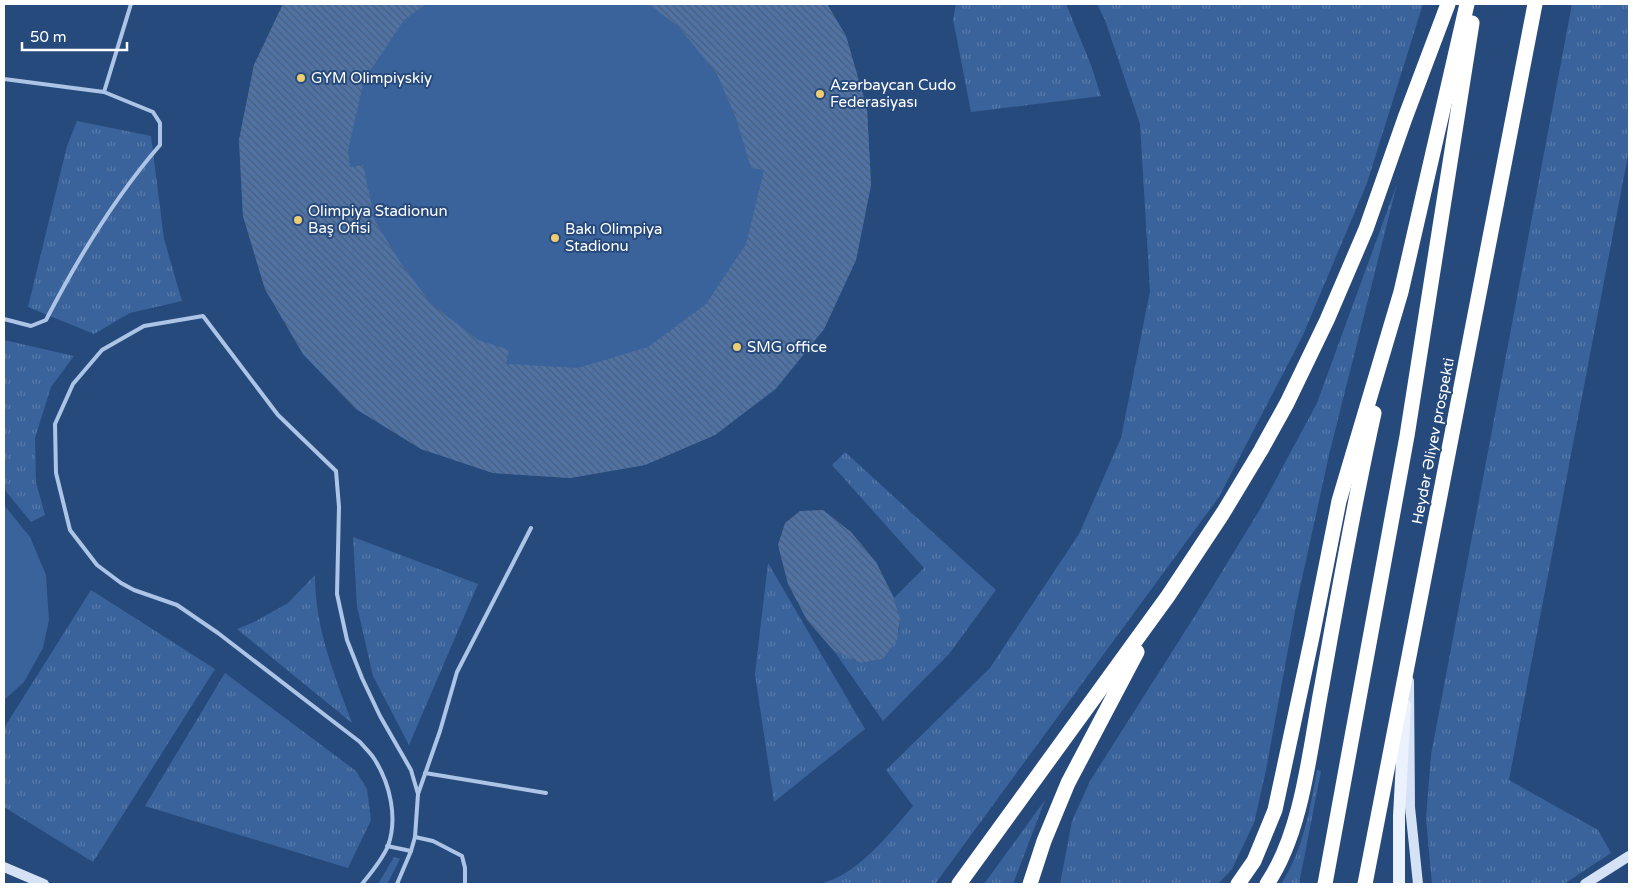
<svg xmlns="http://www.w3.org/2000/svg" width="1633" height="888" viewBox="0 0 1633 888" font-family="'Varela Round',sans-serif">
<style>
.grass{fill:url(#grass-tufts)}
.garden{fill:#3a639b}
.building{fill:url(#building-back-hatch)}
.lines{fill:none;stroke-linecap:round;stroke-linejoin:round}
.lane{stroke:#acc4e5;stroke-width:4}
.secondary{stroke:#d5e2f5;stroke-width:10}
.primary{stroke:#ecf2fd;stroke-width:12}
.highway{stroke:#fff;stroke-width:15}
.poi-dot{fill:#edcd72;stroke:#274a7d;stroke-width:2}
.labels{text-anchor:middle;stroke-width:4;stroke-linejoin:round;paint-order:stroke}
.poi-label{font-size:15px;fill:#fff;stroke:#274a7d;text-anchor:start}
.street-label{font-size:15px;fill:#fff;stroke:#274a7d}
</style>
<defs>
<pattern id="grass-tufts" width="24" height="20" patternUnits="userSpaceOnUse" patternTransform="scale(1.25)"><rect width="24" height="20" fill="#3a639b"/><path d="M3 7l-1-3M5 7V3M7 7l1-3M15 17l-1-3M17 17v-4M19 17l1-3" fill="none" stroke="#587aaa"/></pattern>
<pattern id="building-back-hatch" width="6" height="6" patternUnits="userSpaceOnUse" patternTransform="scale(1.25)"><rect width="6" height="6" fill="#4f73a6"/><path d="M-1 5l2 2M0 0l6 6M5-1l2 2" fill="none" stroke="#4d5e74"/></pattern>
</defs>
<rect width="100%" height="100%" fill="#274a7d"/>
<g class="grass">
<polygon points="956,4 1066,4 1091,65 1101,96 971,112 953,19"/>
<path d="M 1097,4 L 1423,4 L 1367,183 L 1303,335 L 1219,497 L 935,884 L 819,884 C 857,876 889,834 913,806 L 886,770 L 990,668 L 1079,534 L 1121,438 L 1150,291 L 1140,124 L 1105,20 Z"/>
<polygon points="1572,4 1629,4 1629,150 1509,780 1598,830 1611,853 1564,884 1432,884 1426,819 1431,755"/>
<polygon points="77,121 151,136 164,239 182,301 130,313 94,334 28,307 67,146"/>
<polygon points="1397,184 1329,455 1296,606 1266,770 1254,823 1232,869 1218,884 1060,884 1072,821 1090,781 1196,614 1259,511 1317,403"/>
<polygon points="4,340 74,356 51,387 35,438 36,482 45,515 31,522 4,489"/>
<path d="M 845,452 L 996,590 L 949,654 L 883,721 L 834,651 L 861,663 L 883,659 C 902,634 903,629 894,598 L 924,568 L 832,465 Z"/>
<polygon points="353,537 478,584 409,745 373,676 357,606"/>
<polygon points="768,563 865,729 774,802 755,674"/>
<path d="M 315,575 C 315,628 334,674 352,723 L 237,629 L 254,622 L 288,603 Z"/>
<polygon points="91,590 215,669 93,862 4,807 4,728"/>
<polygon points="225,673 356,771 367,789 371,820 348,868 145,806"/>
<path d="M 1317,770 L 1321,771 L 1299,884 L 1281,884 C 1303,851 1310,809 1317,770 Z"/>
<polygon points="1045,800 1013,884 984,884"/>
<polygon points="394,857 400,859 387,884 378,884"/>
</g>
<g class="garden">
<polygon points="283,4 827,4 846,36 867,109 871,185 856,260 824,329 776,389 715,435 645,465 570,478 493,473 421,449 356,409 303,354 265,289 243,216 239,140 254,65"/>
<polygon points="4,505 30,537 46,575 49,620 43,648 24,682 4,700"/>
</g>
<g class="building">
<polygon points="283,4 426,4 404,20 364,80 348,150 350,167 363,165 375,221 400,262 431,304 478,340 509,350 506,364 578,368 648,347 706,304 746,244 764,170 751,168 736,118 717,74 679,27 649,4 827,4 846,36 867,109 871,185 856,260 824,329 776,388 715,435 645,465 570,478 493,473 421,449 356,409 303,354 265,289 243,216 239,140 254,65"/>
<polygon points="823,510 851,532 876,562 894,598 900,619 897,640 883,659 861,663 834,651 807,620 788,584 778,545 785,523 800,511"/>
</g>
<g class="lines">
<g class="lane">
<path d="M 4,79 L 104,92 L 153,112 L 160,123 L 160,145 C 114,198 78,258 46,320 L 31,326 L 4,319"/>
<polyline points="104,92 131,4"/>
<polyline points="425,773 546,793"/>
<polyline points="418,794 440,731 457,672 531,528"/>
<polyline points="415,837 433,841 462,856 465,868 465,884"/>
<polyline points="387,846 411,851"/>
<path d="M 362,884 C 371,873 382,860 388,846 C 398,818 390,784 375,760 C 371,753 365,748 360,742 L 218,633 L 177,605 L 134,590 L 121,583 L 97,565 L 70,530 L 56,473 L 55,424 L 73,384 L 102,350 L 144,326 L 203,316 L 278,415 L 336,471 L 339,507 L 337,594 L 347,640 L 362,678 L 380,716 L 411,770 L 418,794 L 415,837 L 411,851 L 397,884"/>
</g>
<g class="secondary">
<polyline points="1409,681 1410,807 1418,884"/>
<polyline points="4,867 44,884"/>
<polyline points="1585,884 1629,856"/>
</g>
<polyline class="primary" points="1399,884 1399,816 1405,705"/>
<g class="highway">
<polyline points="959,884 1168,596 1223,513 1261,450 1287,403 1327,320 1366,229 1405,118 1448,4"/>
<polyline points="1030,884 1044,841 1068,783 1137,652"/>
<polyline points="1238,884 1254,861 1275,810 1312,637 1339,501 1401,292 1467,4"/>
<path d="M 1267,884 C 1303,831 1310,747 1322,685 C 1338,594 1354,503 1374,413"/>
<polyline points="1325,884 1407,436 1472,23"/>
<polyline points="1365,884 1535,4"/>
</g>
</g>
<g class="poi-dot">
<circle cx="301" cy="78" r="5"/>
<circle cx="820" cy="94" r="5"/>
<circle cx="298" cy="220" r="5"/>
<circle cx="555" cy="238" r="5"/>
<circle cx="737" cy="347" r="5"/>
</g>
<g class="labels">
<g class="poi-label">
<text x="311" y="83">GYM Olimpiyskiy</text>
<text x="830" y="90">Azərbaycan Cudo<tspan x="830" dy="17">Federasiyası</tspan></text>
<text x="308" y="216">Olimpiya Stadionun<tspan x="308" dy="17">Baş Ofisi</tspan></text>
<text x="565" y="234">Bakı Olimpiya<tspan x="565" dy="17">Stadionu</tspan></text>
<text x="747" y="352">SMG office</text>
</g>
<g class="street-label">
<text transform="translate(1433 441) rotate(-79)" y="5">Heydər Əliyev prospekti</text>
</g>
</g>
<rect width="1633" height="888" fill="none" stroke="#ffffff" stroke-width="10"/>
<path d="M22 42v8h105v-8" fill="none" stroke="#ffffff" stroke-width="2.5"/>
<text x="30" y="42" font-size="15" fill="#ffffff" stroke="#274a7d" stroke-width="4" paint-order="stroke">50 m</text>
</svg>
